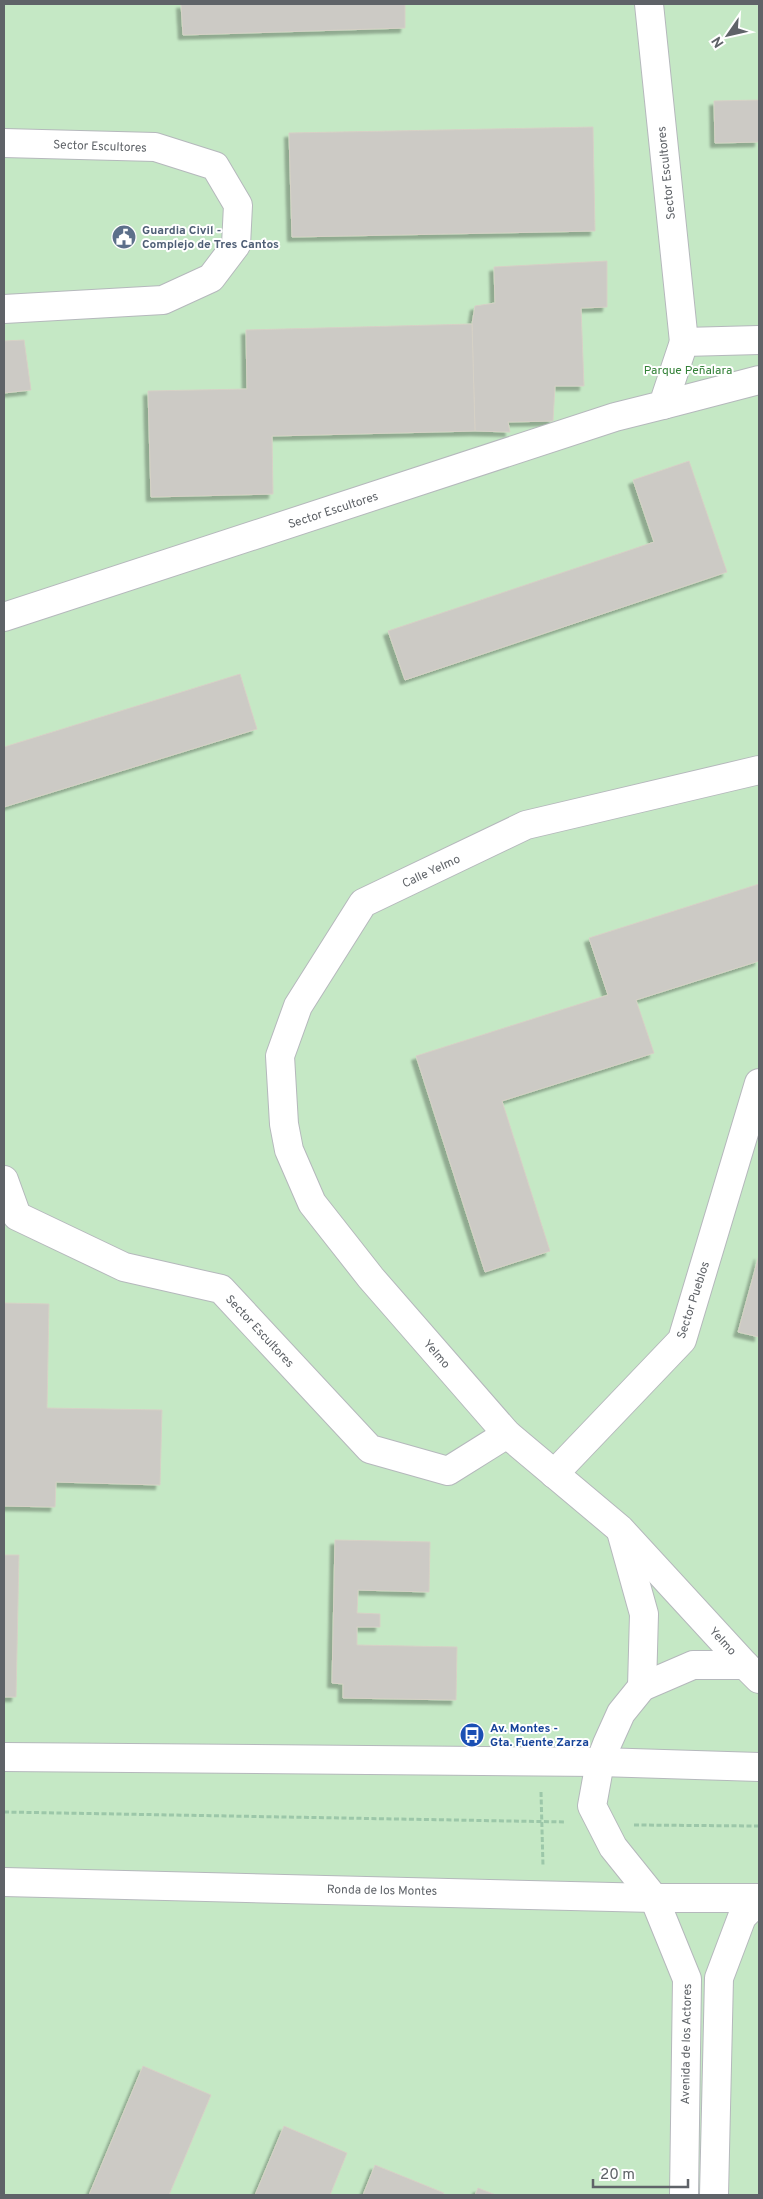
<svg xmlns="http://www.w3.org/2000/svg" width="763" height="2199" viewBox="0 0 763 2199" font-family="Overpass,sans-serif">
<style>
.green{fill:#c5e8c5}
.building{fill:#cccac5;stroke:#d6d1c6;filter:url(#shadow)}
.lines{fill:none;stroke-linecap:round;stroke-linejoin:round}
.minor-casing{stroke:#b5b8bc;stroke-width:30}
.path{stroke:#9cc7a9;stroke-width:3;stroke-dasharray:5 2.5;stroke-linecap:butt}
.minor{stroke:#fff;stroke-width:28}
.labels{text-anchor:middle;stroke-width:4;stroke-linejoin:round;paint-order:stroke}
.street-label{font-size:12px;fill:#5f6368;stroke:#fff}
.service-label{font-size:12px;font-weight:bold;fill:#4e5e75;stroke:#fff;text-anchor:start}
.park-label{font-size:12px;fill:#348238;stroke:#fff}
.transit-label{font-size:12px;font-weight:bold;fill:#164399;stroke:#fff;text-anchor:start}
</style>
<defs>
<filter id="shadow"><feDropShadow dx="-4.5" dy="4.5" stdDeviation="1" flood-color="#0004"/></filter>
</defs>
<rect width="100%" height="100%" fill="#f1efe8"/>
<rect class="green" x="4" y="4" width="755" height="2191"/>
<g class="building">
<polygon points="181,4 405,4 405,28 183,35"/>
<polygon points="759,100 759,142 715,143 714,101"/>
<polygon points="593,127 595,231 292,237 289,133"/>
<polygon points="607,261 607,307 581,308 584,386 555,386 553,421 508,422 510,432 475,431 472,324 475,306 495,303 494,267"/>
<polygon points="472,324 475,431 272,436 273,494 151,497 148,391 247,389 246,330"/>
<polygon points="24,340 31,390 4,393 4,341"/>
<polygon points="689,461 727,572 405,680 388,631 654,542 633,480"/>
<polygon points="240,674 257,729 4,807 4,747"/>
<polygon points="759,884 759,961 636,1000 654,1053 502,1101 550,1251 485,1272 416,1056 608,995 589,938"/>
<polygon points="759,1255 759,1337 738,1332"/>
<polygon points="4,1303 49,1304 47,1408 162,1410 160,1485 56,1482 55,1507 4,1506"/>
<polygon points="335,1540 430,1542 429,1592 358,1590 357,1613 380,1614 380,1627 357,1627 357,1645 457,1647 456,1700 343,1698 343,1684 332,1683"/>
<polygon points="4,1555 19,1555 16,1697 4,1697"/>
<polygon points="143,2066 211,2095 169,2195 89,2195"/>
<polygon points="284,2126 347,2153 330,2195 255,2195"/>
<polygon points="375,2165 444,2193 443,2195 363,2195"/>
<polygon points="478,2188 496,2195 475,2195"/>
</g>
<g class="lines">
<defs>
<g id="minor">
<polyline points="649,4 684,342"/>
<polyline points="4,143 155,147 215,166 238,205 236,245 211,278 163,300 4,309"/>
<polyline points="663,405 759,380"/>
<polyline points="4,617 615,417 663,405 684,342 759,340"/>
<polyline points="4,1180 17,1216 124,1267 221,1289 370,1449 448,1471 507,1434"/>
<polyline points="554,1474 682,1340 759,1083"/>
<polyline points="622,1535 644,1614 642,1687"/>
<polyline points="745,1665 620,1529 507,1434 371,1278 312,1203 289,1150 284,1124 280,1056 298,1006 363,903 526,825 759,770"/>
<polyline points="4,1757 600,1762 759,1767"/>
<polyline points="4,1882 654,1898 759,1898"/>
<polyline points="684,2195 687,1979 654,1898 613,1847 592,1806 600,1762 607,1744 621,1713 642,1687 693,1665 745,1665 759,1679"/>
<polyline points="714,2195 719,1978 742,1917 759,1900"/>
</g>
</defs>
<use href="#minor" class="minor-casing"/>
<g class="path">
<polyline points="541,1792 543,1866"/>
<polyline points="4,1812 566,1822"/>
<polyline points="634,1825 759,1826"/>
</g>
<use href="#minor" class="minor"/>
</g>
<defs>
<symbol id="civic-disc" viewBox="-11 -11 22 22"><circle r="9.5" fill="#5c6f8a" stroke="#fff"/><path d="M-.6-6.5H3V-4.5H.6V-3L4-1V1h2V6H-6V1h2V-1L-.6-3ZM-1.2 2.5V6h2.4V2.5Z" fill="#fff"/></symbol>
<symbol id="bus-disc" viewBox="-11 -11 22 22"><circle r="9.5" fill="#1a4fb4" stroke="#fff"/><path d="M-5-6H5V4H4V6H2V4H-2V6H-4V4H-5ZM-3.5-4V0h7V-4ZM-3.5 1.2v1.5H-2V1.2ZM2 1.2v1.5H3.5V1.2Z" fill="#fff"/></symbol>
</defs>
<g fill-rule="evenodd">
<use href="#civic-disc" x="110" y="223" width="28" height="28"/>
<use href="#bus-disc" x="458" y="1721" width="28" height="28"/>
</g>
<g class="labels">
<g class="street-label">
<text transform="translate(100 146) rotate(2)" y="4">Sector Escultores</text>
<text transform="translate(666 173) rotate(-96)" y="4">Sector Escultores</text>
<text transform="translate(333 510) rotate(-18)" y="4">Sector Escultores</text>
<text transform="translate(431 871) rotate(-25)" y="4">Calle Yelmo</text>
<text transform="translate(693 1300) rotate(-72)" y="4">Sector Pueblos</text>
<text transform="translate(260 1331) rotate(47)" y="4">Sector Escultores</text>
<text transform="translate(437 1354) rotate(49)" y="4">Yelmo</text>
<text transform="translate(723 1641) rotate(47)" y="4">Yelmo</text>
<text transform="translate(382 1890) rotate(1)" y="4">Ronda de los Montes</text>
<text transform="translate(686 2044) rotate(-89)" y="4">Avenida de los Actores</text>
</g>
<g class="service-label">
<text x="142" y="234">Guardia Civil -<tspan x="142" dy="14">Complejo de Tres Cantos</tspan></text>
</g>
<g class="park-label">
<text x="688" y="374">Parque Peñalara</text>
</g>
<g class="transit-label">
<text x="490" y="1732">Av. Montes -<tspan x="490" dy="14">Gta. Fuente Zarza</tspan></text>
</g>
</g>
<rect width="763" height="2199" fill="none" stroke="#5f6368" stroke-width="10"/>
<g transform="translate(728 35) rotate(236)" stroke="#ffffff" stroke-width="4" paint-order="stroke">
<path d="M0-4L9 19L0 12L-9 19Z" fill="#5f6368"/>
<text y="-8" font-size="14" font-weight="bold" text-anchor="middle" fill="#5f6368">N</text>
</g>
<path d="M593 2179v8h95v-8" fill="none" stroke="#5f6368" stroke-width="2.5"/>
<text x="600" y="2179" font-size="15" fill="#5f6368" stroke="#ffffff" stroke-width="4" paint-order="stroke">20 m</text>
</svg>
